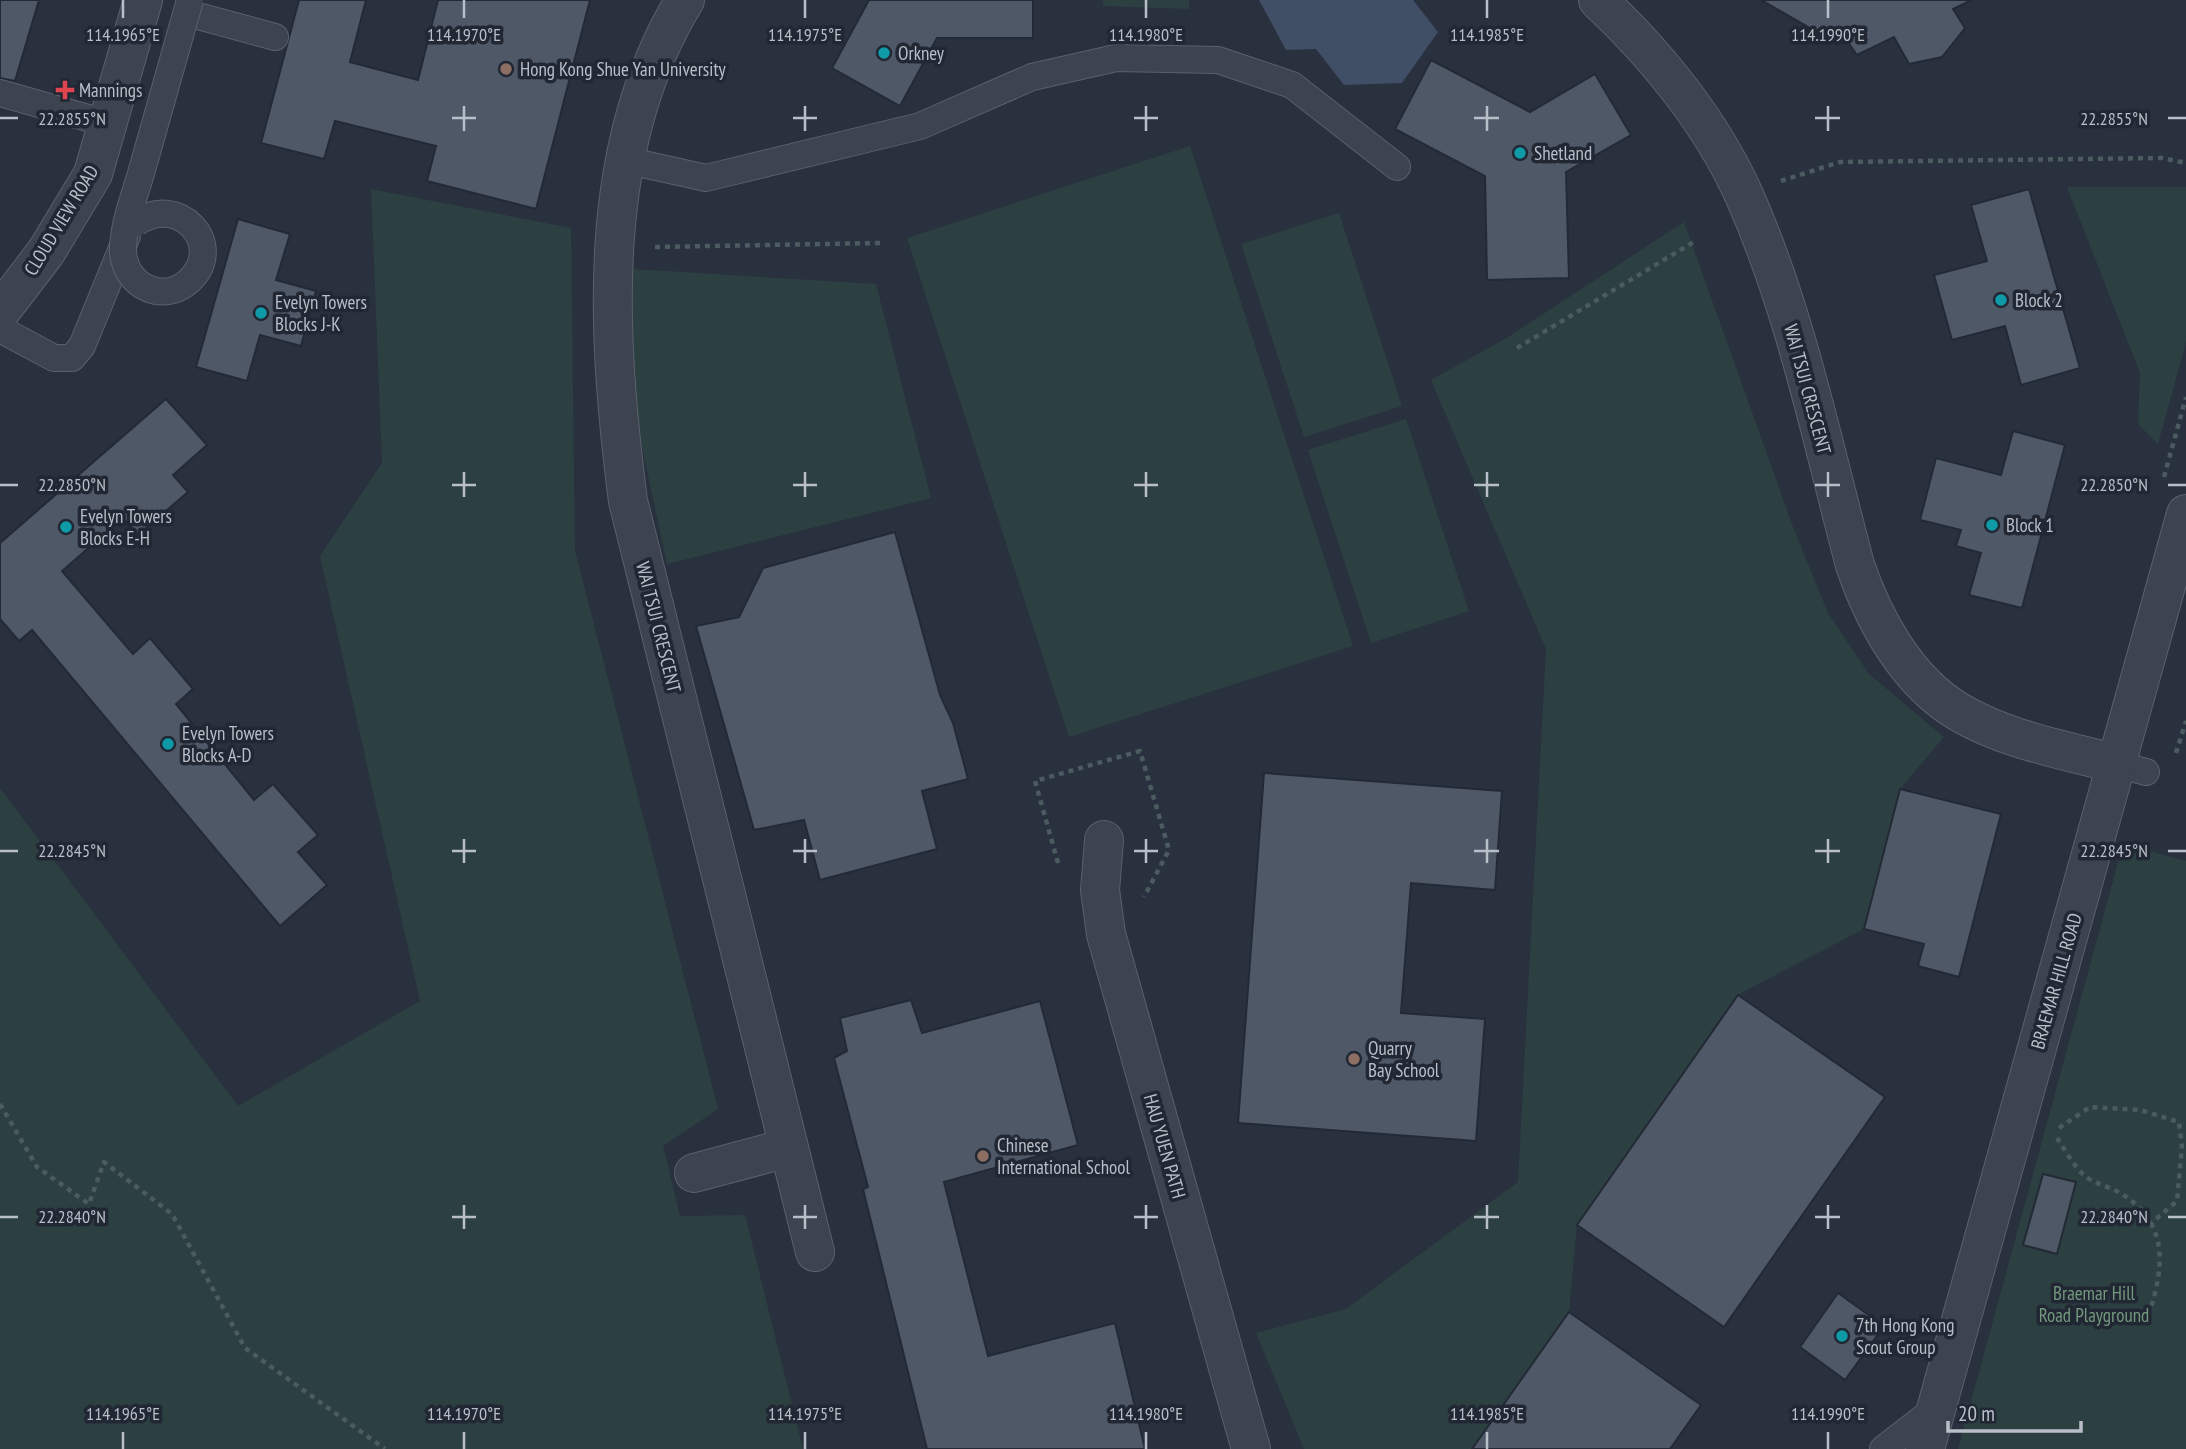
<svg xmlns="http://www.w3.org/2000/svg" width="2186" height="1449" viewBox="0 0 2186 1449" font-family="'PT Sans Narrow',sans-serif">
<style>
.green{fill:#2c3f41}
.water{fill:#404e66}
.building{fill:#4f5867;stroke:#232a36;stroke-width:2}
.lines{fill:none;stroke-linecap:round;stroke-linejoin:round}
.service-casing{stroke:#5a616c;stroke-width:28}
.minor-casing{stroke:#5a616c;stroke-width:40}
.tertiary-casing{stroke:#5a616c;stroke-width:40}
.path{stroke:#4b5b5f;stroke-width:4.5;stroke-dasharray:5 5;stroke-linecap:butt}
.service{stroke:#3d434f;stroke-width:26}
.minor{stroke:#3d434f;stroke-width:38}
.tertiary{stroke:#3d434f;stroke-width:38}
.service-bridge-casing{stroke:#5a616c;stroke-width:28;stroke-linecap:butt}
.service-bridge{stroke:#3d434f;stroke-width:26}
.ticks{fill:none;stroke:#b9bfc9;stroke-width:2.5}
.culture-dot{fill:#0f9aa8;stroke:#212834;stroke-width:2.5}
.education-dot{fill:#8d6e63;stroke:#212834;stroke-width:2.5}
.health-dot{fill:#e0444e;stroke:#212834;stroke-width:2.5}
.labels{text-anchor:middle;stroke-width:7;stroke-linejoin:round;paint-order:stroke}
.poi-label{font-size:19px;fill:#b9bfc9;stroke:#212834;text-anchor:start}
.street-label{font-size:19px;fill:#b9bfc9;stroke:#212834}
.park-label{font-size:19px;fill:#73987d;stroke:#212834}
.ticks-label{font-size:18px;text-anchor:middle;fill:#b9bfc9;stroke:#212834;stroke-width:7;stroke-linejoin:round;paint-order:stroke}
</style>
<rect width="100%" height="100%" fill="#29313f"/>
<g class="green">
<polygon points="1103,0 1189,0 1189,9 1103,6"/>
<polygon points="1190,146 1353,646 1069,737 907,238"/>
<polygon points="2067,187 2186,187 2186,342 2158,444 2138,424 2140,373"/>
<polygon points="371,189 571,228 575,550 718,1109 663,1146 680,1216 745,1215 803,1449 0,1449 0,788 238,1106 420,1001 320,556 382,463"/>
<polygon points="1339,213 1402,406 1304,437 1241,244"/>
<polygon points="1684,222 1793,527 1828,613 1869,674 1944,737 1900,789 1864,929 1737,995 1577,1225 1569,1312 1474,1449 1304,1449 1256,1333 1346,1309 1518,1182 1546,649 1431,380 1508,337"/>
<polygon points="633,269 876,284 931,498 667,564 637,424 632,334"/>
<polygon points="1406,419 1469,611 1371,643 1308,450"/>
<polygon points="2123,844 2186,861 2186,1449 1958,1449"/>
</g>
<polygon class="water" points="1259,0 1413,0 1438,32 1402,83 1344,85 1316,49 1286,50"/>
<g class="building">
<polygon points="0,0 39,0 15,81 0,78"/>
<polygon points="299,0 366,0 350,62 418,80 438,0 590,0 536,209 427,181 436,146 335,121 324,159 261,143"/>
<polygon points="869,0 1033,0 1033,38 937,38 900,106 832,68"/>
<polygon points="1761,0 1972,0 1953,9 1965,28 1942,57 1909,64 1894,37 1857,55 1849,44 1829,39"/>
<polygon points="1431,60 1530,112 1595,74 1631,135 1566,172 1569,278 1487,280 1485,176 1395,129"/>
<polygon points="2029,189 2080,368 2021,385 2005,326 1952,340 1934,275 1987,261 1971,205"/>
<polygon points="238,219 290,234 276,280 316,291 301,346 260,335 247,381 196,367"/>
<polygon points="166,399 207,445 173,475 188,492 138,535 123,518 62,571 133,654 150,638 193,689 176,704 254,800 273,784 318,835 298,852 327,885 280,926 32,630 19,641 0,619 0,543"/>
<polygon points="2013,431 2065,445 2022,608 1969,595 1981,553 1956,546 1961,530 1920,520 1936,458 2001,475"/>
<polygon points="895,532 940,695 953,723 968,779 922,791 937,849 820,880 804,820 754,830 696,626 739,617 763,568"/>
<polygon points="1264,773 1502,791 1495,890 1411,883 1401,1013 1485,1019 1476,1141 1238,1123"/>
<polygon points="1900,789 2001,814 1959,977 1918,966 1924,944 1864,929"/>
<polygon points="1738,995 1885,1097 1724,1327 1577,1225"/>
<polygon points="911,1000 922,1033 1040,1001 1078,1145 944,1182 988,1356 1115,1323 1145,1449 927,1449 863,1189 868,1187 834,1058 847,1051 840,1018"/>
<polygon points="2043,1174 2076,1182 2057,1254 2023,1245"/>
<polygon points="1838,1293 1884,1326 1845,1380 1800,1347"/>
<polygon points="1569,1312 1701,1405 1670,1449 1472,1449"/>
</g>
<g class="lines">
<defs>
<g id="service">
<polyline points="187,13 275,37"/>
<polyline points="0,93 109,124"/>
<polyline points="625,160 706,178 920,126 1032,77 1116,58 1218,60 1292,85 1397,167"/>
<polyline points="0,329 54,358 72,358 82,346 127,236"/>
<polyline points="2117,764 2146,772"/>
<polyline points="1883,1449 1936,1408"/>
</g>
<g id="minor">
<path d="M 685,0 C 594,148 607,336 628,501 L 815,1252"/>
<path d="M 1598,0 C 1656,54 1711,122 1744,195 C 1796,312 1822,441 1855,565 C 1874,621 1907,681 1959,712 C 2006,740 2065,750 2117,764"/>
<polyline points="1104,840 1100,890 1106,934 1251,1449"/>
<polyline points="694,1173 787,1148"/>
</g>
<g id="tertiary">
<polyline points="0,312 46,252 93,174 143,0"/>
<polyline points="1925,1449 2186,514"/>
</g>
</defs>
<use href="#service" class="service-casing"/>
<use href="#minor" class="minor-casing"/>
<use href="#tertiary" class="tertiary-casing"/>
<g class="path">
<polyline points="1781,181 1840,162 2162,158 2186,163"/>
<polyline points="655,247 880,243"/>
<polyline points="1517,348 1697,240"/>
<polyline points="2164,477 2186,397"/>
<polyline points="2176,753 2186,721"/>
<polyline points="1058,863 1035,781 1140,751 1169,850 1144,897"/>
<polyline points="0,1104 37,1167 89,1204 104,1162 172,1214 245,1348 385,1449"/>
<polyline points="2059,1128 2090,1107 2140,1110 2179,1122 2182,1146 2177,1201 2150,1224"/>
<path d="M 2057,1138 C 2065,1150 2075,1168 2086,1177 C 2098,1185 2114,1188 2125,1196 C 2175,1230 2161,1280 2144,1328"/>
</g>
<use href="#service" class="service"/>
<use href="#minor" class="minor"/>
<use href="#tertiary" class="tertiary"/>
<defs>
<path id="service-bridge" d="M 136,223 C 179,192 226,245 190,280 C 181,289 168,293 156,291 C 137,287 125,272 123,253 C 122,227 135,195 142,170 C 158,113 174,57 190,0"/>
</defs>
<use href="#service-bridge" class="service-bridge-casing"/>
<use href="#service-bridge" class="service-bridge"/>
</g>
<path class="ticks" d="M 123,0 L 123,18M 464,0 L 464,18M 805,0 L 805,18M 1146,0 L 1146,18M 1487,0 L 1487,18M 1828,0 L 1828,18M 464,106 L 464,131M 805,106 L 805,131M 1146,106 L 1146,131M 1487,106 L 1487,131M 1828,106 L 1828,131M 0,118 L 18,118M 452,118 L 476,118M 793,118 L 817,118M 1134,118 L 1158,118M 1474,118 L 1499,118M 1815,118 L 1840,118M 2168,118 L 2186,118M 464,472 L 464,497M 805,472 L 805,497M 1146,472 L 1146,497M 1487,472 L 1487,497M 1828,472 L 1828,497M 0,485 L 18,485M 452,485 L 476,485M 793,485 L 817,485M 1134,485 L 1158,485M 1474,485 L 1499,485M 1815,485 L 1840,485M 2168,485 L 2186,485M 464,839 L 464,863M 805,839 L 805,863M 1146,839 L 1146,863M 1487,839 L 1487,863M 1828,839 L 1828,863M 0,851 L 18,851M 452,851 L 476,851M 793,851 L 817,851M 1134,851 L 1158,851M 1474,851 L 1499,851M 1815,851 L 1840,851M 2168,851 L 2186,851M 464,1205 L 464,1229M 805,1205 L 805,1229M 1146,1205 L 1146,1229M 1487,1205 L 1487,1229M 1828,1205 L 1828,1229M 0,1217 L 18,1217M 452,1217 L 476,1217M 793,1217 L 817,1217M 1134,1217 L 1158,1217M 1474,1217 L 1499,1217M 1815,1217 L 1840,1217M 2168,1217 L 2186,1217M 123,1432 L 123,1449M 464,1432 L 464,1449M 805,1432 L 805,1449M 1146,1432 L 1146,1449M 1487,1432 L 1487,1449M 1828,1432 L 1828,1449"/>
<g class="culture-dot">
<circle cx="884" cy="53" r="7"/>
<circle cx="1520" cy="153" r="7"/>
<circle cx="2001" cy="300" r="7"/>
<circle cx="261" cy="313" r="7"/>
<circle cx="1992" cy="525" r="7"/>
<circle cx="66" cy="527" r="7"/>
<circle cx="168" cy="744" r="7"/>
<circle cx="1842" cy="1336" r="7"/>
</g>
<g class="education-dot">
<circle cx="506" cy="69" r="7"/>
<circle cx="1354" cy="1059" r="7"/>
<circle cx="983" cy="1156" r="7"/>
</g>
<path class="health-dot" d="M61.5 79.5h7v7h7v7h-7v7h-7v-7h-7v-7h7z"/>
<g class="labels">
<g class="poi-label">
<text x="898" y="60">Orkney</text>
<text x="520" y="76">Hong Kong Shue Yan University</text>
<text x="79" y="97">Mannings</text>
<text x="1534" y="160">Shetland</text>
<text x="2015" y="307">Block 2</text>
<text x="275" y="309">Evelyn Towers<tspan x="275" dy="22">Blocks J-K</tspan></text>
<text x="80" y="523">Evelyn Towers<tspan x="80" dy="22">Blocks E-H</tspan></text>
<text x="2006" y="532">Block 1</text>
<text x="182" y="740">Evelyn Towers<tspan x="182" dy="22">Blocks A-D</tspan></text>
<text x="1368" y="1055">Quarry<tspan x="1368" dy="22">Bay School</tspan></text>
<text x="997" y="1152">Chinese<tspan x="997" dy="22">International School</tspan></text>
<text x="1856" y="1332">7th Hong Kong<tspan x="1856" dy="22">Scout Group</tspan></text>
</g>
<g class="street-label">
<text transform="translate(61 220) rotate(-59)" y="7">CLOUD VIEW ROAD</text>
<text transform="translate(1808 389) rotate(75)" y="7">WAI TSUI CRESCENT</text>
<text transform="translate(659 627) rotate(76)" y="7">WAI TSUI CRESCENT</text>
<text transform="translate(2056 981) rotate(-74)" y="7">BRAEMAR HILL ROAD</text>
<text transform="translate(1165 1146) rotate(74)" y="7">HAU YUEN PATH</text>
</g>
<g class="park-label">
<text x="2094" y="1300">Braemar Hill<tspan x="2094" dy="22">Road Playground</tspan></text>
</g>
</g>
<g class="ticks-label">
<text x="123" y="41">114.1965°E</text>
<text x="464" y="41">114.1970°E</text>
<text x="805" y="41">114.1975°E</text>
<text x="1146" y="41">114.1980°E</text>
<text x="1487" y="41">114.1985°E</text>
<text x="1828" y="41">114.1990°E</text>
<text x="72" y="125">22.2855°N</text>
<text x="2114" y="125">22.2855°N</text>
<text x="72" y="491">22.2850°N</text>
<text x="2114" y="491">22.2850°N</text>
<text x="72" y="857">22.2845°N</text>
<text x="2114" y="857">22.2845°N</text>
<text x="72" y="1223">22.2840°N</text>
<text x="2114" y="1223">22.2840°N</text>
<text x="123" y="1420">114.1965°E</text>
<text x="464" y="1420">114.1970°E</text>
<text x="805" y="1420">114.1975°E</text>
<text x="1146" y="1420">114.1980°E</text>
<text x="1487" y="1420">114.1985°E</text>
<text x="1828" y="1420">114.1990°E</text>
</g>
<path d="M1948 1421v10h133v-10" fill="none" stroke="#b9bfc9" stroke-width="3.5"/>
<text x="1958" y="1421" font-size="21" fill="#b9bfc9" stroke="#212834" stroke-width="5" paint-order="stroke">20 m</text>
</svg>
